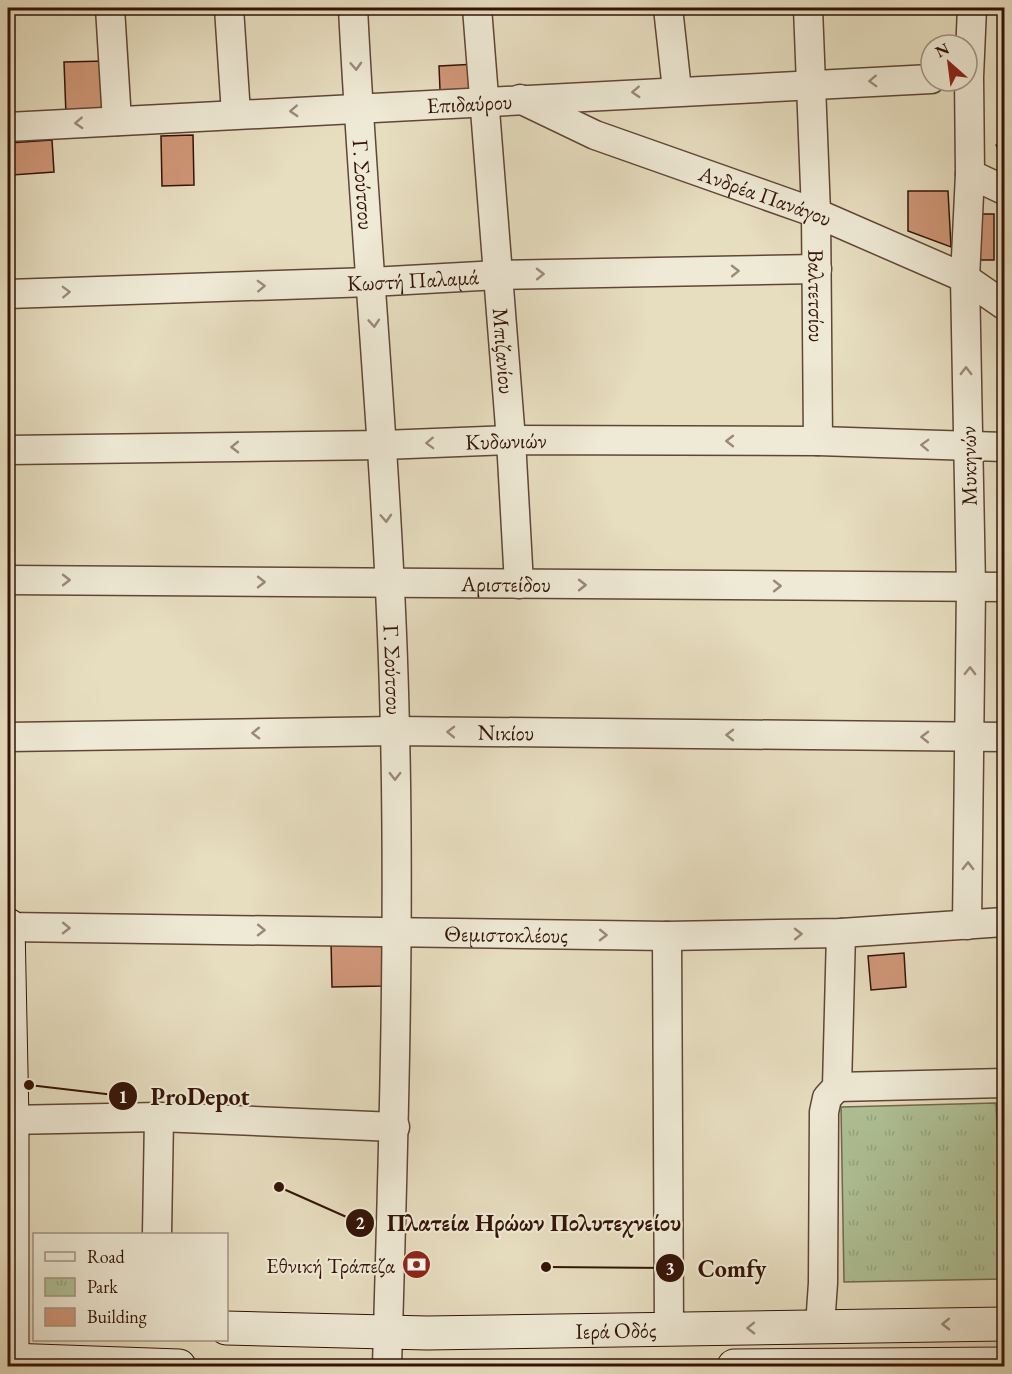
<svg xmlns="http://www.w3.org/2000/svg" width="1012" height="1374" viewBox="0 0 1012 1374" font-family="'EB Garamond',serif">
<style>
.park{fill:url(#park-tufts);stroke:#726a4f;stroke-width:1.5}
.building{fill:#d09778;stroke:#341307;stroke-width:1.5}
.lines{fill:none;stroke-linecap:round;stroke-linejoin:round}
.street-casing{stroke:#614635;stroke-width:31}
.secondary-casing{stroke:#341307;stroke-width:35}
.path{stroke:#341307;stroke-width:4;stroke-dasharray:4.5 3;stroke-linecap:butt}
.street{stroke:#efead6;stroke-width:28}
.secondary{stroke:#efead6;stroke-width:33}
.oneway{stroke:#9b8979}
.labels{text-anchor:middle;stroke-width:4.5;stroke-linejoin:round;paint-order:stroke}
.street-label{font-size:22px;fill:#341307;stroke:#efead6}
.poi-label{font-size:22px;fill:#341307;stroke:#efead6;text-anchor:end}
.leader{fill:none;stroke:#341307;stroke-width:2}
.callout-dot{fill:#341307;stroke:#efead6;stroke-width:2}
.mark-label{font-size:18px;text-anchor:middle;font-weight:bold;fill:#fff}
.callout-label{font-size:24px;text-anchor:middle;font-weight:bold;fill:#341307;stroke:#efead6;stroke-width:4.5;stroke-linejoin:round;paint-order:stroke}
</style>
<defs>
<pattern id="park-tufts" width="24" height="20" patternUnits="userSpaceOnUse" patternTransform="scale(1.5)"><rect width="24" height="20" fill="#afc297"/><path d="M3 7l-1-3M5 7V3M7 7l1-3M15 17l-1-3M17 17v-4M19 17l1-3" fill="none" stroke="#97a681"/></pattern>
</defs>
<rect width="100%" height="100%" fill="#e7dec0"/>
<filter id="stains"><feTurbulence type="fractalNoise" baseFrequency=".00333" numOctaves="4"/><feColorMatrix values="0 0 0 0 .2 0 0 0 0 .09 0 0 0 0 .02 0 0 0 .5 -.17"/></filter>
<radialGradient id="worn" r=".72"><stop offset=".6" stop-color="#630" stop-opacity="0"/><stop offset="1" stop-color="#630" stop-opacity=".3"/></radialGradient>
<polygon class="park" points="996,1103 1004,1279 844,1282 841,1107"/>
<g class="building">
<polygon points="105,61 107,112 66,115 64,62"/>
<polygon points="477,64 478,89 440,90 439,66"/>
<polygon points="193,135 194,185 162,186 161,136"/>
<polygon points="52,140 54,172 12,175 9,143"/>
<polygon points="908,191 948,191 951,247 908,231"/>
<rect x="977" y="214" width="17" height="46"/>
<polygon points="331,942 384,942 384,986 332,987"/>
<polygon points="904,953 906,987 871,990 868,956"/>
</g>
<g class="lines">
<defs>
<g id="street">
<polyline points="110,8 117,121"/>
<polyline points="229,8 236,114"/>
<path id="s1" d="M 353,8 C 365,249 390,489 395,731 C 400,943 393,1155 387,1366"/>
<path id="s2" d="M 477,8 L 511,440 L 519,584"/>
<polyline points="668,8 677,90"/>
<path id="s3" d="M 808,8 L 816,213 L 818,441"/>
<path id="s4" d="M 520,99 L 595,135 L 816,213 L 965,278 L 1004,305"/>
<path id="s5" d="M 8,127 L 931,79"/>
<polyline points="970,174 1004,190"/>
<path id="s6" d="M 8,294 L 371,282 L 498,275 L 817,269"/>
<path id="s7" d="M 8,450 L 383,445 L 511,440 L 818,441 L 1004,447"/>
<path id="s8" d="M 8,580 L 1004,587"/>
<path id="s9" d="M 8,737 L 395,731 L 1004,737"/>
<polyline points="967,925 971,587 965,278 970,174 969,77 972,8"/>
<path id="s10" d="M 8,927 L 667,936 L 841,933 L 1004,922"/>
<polyline points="667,936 669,1330"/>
<polyline points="837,1087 1004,1083"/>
<polyline points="8,1120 159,1117 395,1127"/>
<polyline points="157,1234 159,1117"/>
<polyline points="820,1326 823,1283 824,1112 827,1098 837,1087 841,933"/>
</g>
<g id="secondary">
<polyline points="8,925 12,1120 12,1360"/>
<path id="s11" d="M 226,1328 L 427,1333 L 1004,1324"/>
<polyline points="8,1360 179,1366"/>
<polyline points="734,1366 1004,1364"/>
</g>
</defs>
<use href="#street" class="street-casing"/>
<use href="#secondary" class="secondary-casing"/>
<polyline class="path" points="997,144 1004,159"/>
<use href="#street" class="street"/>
<use href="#secondary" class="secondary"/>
</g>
<defs><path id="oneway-chevron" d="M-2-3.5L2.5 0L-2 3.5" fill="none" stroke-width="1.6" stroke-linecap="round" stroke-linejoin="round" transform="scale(1.5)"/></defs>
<g class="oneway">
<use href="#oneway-chevron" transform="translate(356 66) rotate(87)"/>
<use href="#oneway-chevron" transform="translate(873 81) rotate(178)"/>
<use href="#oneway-chevron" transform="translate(636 92) rotate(177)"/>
<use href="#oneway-chevron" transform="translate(294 111) rotate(177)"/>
<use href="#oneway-chevron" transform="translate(79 123) rotate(177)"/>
<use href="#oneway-chevron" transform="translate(735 271) rotate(-1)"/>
<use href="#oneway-chevron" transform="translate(540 274) rotate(-1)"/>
<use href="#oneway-chevron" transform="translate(261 286) rotate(-2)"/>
<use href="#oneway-chevron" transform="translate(66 292) rotate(-2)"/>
<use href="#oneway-chevron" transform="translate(374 323) rotate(86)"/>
<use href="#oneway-chevron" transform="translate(966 371) rotate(-90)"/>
<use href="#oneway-chevron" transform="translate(730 441) rotate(-180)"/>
<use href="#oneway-chevron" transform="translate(430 443) rotate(178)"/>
<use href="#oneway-chevron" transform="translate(925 445) rotate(-178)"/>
<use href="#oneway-chevron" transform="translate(235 447) rotate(179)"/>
<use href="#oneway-chevron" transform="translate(386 518) rotate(87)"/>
<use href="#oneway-chevron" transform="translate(66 580)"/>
<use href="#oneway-chevron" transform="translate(261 582)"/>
<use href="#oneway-chevron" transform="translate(582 585)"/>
<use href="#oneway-chevron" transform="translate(777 586)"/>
<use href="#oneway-chevron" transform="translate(970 671) rotate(-89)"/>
<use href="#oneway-chevron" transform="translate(451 732) rotate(-179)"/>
<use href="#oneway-chevron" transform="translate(256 733) rotate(179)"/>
<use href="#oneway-chevron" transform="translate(730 735) rotate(-179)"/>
<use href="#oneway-chevron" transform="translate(925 737) rotate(-179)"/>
<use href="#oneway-chevron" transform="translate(395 776) rotate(90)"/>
<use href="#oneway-chevron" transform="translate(968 866) rotate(-89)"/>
<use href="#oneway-chevron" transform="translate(66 928) rotate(1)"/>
<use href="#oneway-chevron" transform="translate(261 930) rotate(1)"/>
<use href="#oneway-chevron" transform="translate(798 934) rotate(-1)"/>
<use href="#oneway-chevron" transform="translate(603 935) rotate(1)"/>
<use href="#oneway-chevron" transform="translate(946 1324) rotate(179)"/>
<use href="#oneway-chevron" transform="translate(751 1328) rotate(179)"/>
</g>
<defs>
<symbol id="bank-disc" viewBox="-11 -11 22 22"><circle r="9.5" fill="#8f2418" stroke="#efead6"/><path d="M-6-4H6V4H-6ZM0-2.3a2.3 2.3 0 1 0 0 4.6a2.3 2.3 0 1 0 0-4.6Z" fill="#fff"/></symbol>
</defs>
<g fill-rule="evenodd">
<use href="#bank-disc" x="400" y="1248" width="33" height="33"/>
</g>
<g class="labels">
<g class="street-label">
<text dy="8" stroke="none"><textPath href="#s5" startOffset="462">Επιδαύρου</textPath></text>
<text dy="8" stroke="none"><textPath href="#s1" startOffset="177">Γ. Σούτσου</textPath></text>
<text dy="8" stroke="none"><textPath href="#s4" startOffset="264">Ανδρέα Πανάγου</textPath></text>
<text dy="8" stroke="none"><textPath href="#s6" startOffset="405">Κωστή Παλαμά</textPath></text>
<text dy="8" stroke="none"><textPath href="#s3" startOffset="288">Βαλτετσίου</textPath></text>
<text dy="8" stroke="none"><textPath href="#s2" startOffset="344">Μπιζανίου</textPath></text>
<text dy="8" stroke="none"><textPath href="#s7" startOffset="498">Κυδωνιών</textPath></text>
<text transform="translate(968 466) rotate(-91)" y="8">Μυκηνών</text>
<text dy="8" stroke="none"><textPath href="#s8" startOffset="498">Αριστείδου</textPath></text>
<text dy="8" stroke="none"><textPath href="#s1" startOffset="663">Γ. Σούτσου</textPath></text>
<text dy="8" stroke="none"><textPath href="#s9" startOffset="498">Νικίου</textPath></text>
<text dy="8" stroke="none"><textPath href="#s10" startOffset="498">Θεμιστοκλέους</textPath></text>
<text dy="8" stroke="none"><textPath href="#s11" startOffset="390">Ιερά Οδός</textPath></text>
</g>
<g class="poi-label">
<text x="395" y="1273">Εθνική Τράπεζα</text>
</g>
</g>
<path class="leader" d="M29 1085L123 1096M279 1187L360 1223M546 1267L670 1268"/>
<g class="callout-dot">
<circle cx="29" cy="1085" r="6"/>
<circle cx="279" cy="1187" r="6"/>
<circle cx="546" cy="1267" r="6"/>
<circle cx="123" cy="1096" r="15"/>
<circle cx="360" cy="1223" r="15"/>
<circle cx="670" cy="1268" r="15"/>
</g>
<g class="mark-label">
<text x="123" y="1103">1</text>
<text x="360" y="1229">2</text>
<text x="670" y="1275">3</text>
</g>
<g class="callout-label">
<text x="200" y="1105">ProDepot</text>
<text x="534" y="1231">Πλατεία Ηρώων Πολυτεχνείου</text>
<text x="732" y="1277">Comfy</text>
</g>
<rect width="1012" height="1374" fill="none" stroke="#e7dec0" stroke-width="30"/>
<rect x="9" y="9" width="994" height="1356" fill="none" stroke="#341307" stroke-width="3"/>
<rect x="15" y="15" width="982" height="1344" fill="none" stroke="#341307" stroke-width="1.5"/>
<rect x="33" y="1233" width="195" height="108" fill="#efead6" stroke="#a49483" stroke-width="1.5"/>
<rect x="45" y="1252" width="30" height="9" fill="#efead6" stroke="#a49483" stroke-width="1.5"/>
<text x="87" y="1263" font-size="18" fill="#341307">Road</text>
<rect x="45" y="1278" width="30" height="18" fill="url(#park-tufts)" stroke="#a49483" stroke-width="1.5"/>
<text x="87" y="1293" font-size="18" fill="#341307">Park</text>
<rect x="45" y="1308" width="30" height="18" fill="#d09778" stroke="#a49483" stroke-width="1.5"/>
<text x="87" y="1323" font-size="18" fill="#341307">Building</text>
<g transform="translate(949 63) rotate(332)"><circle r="28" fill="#efead6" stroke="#a49483" stroke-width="1.5"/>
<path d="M0-4.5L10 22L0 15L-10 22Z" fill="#8f2418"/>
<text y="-9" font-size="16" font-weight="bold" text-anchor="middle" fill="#341307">N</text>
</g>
<rect width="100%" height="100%" filter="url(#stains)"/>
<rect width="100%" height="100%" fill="url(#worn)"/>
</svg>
